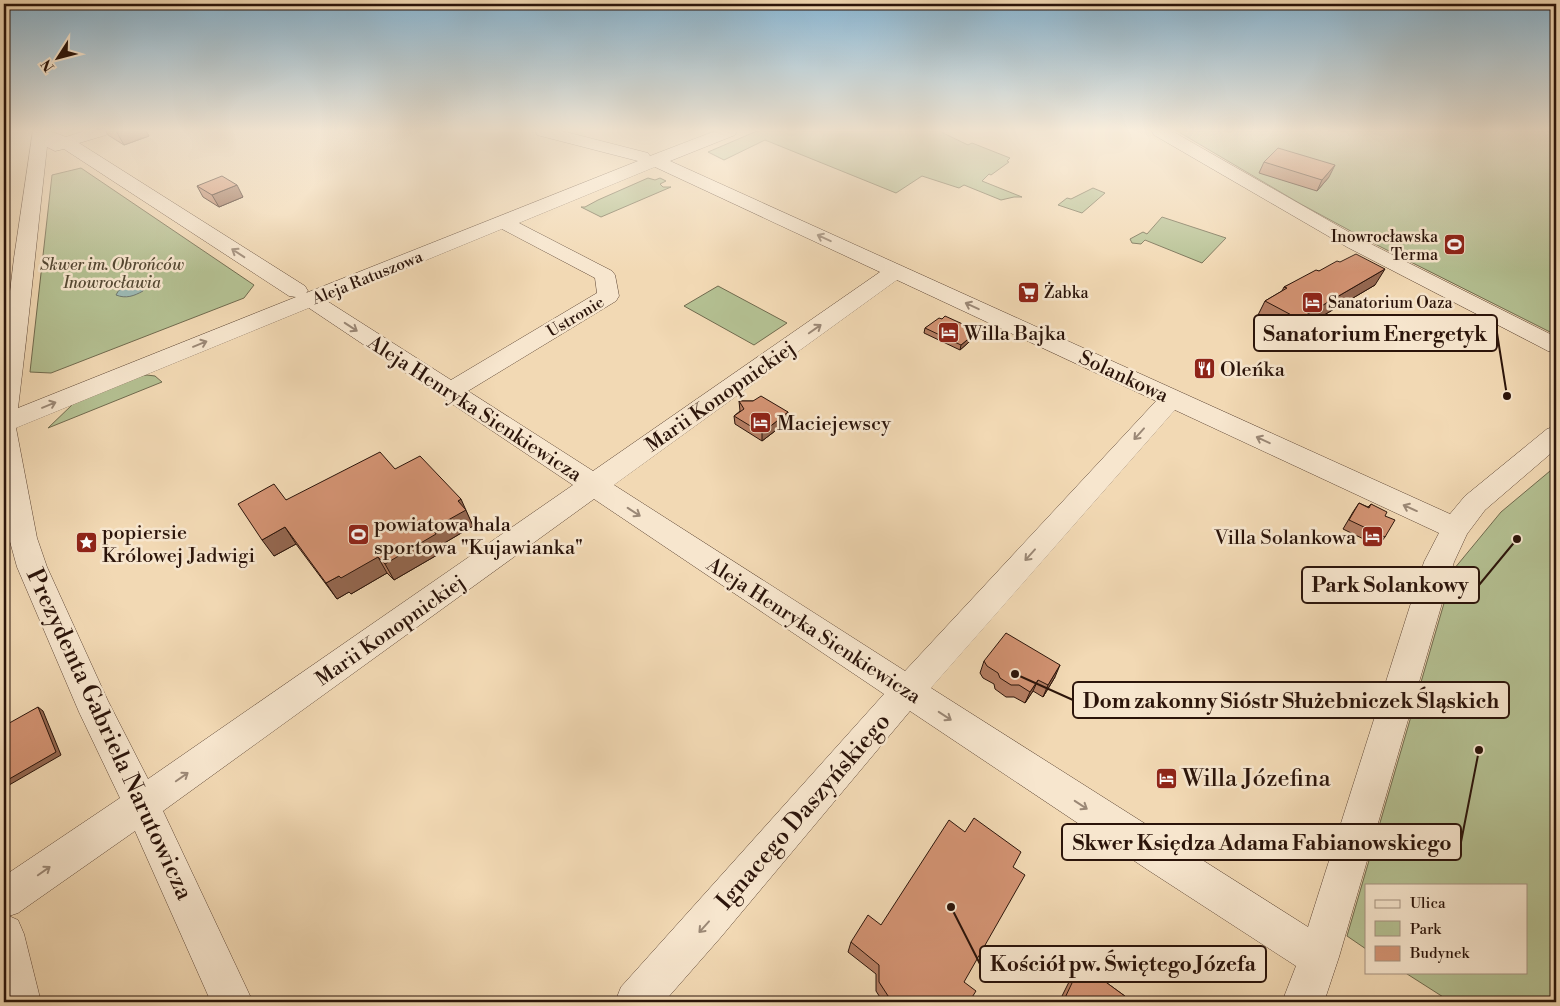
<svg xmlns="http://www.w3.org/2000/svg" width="1560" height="1006" viewBox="0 0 1560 1006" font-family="'Libre Bodoni',serif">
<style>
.green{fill:#b4c092;stroke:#706a4e}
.water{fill:#9cb9b4;stroke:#6f7770}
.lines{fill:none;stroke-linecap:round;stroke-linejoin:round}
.minor-casing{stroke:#5d4534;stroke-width:1}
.minor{fill:#f7e6ce;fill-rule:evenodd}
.wall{fill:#b57e63;stroke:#2b140a}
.shaded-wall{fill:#946750;stroke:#2b140a}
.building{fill:#d39373;stroke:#2b140a}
.oneway{stroke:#9b8876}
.labels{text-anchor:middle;stroke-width:5;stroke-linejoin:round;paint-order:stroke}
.far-poi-label{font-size:16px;fill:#2b140a;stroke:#f7e6ce;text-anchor:start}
.far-park-label{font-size:16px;font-style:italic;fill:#544833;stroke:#f7e6ce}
.far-street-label{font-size:16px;fill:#2b140a;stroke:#f7e6ce}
.poi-label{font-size:20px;fill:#2b140a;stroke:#f7e6ce;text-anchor:start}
.street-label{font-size:20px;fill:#2b140a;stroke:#f7e6ce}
.near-street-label{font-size:24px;fill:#2b140a;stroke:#f7e6ce}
.near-poi-label{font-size:24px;fill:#2b140a;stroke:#f7e6ce;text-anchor:start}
.leader{fill:none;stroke:#2b140a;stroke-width:2}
.callout-dot{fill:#2b140a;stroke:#f7e6ce;stroke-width:2}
.callout{fill:#f7e6ce;stroke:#2b140a;stroke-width:2}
.callout-label{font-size:21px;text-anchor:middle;font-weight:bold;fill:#2b140a}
</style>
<rect width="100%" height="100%" fill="#f2d9b4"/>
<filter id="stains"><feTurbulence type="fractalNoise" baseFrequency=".004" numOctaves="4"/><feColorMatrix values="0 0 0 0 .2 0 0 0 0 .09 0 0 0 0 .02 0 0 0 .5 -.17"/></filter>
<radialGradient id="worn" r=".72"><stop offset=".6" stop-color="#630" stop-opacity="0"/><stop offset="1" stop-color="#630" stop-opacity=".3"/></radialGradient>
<g class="green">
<polygon points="757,131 939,131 968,145 972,143 1010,158 1007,161 1009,162 991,175 989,174 982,181 1022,197 1014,197 1001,200 964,185 959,188 922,176 896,193 765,140 724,160 708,152"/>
<polygon points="1177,131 1556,131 1556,335 1369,241 1299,203"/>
<polygon points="81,168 254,285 244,298 51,373 30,372 52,175"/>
<polygon points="648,178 655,180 660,178 666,181 660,184 663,187 671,187 601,217 581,207 585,207 598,200"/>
<polygon points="1093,188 1105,193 1082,213 1058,205 1067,198 1071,199"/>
<polygon points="1162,217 1226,238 1202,263 1145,240 1141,244 1132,243 1130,239 1143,232 1147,234"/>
<polygon points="718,286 787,323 754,345 684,306"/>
<polygon points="147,375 155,376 162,382 48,428 73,404 134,377"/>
<polygon points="1556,466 1556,1002 1451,1002 1404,972 1526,972 1526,885 1366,885 1366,949 1347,936 1454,569 1501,512"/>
</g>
<path class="water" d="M 138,283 L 144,286 L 143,291 C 134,296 126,299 116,295 C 120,286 129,284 138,283 Z"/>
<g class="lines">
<defs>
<g id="minor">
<path d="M 33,131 L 50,131 L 66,137 L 84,131 L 108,131 L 106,135 L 79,143 L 305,286 L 308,291 L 306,293 L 638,161 L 537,135 L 535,131 L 562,131 L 648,153 L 650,156 L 715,131 L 737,131 L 735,135 L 670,161 L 1450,514 L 1465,496 L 1547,429 L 1556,426 L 1556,449 L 1485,510 L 1467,534 L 1454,562 L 1339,957 L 1324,1002 L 1282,1002 L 1296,966 L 1148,870 L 910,711 L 721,937 L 664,1002 L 615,1002 L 621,987 L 884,694 L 594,499 L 163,811 L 253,1002 L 211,1002 L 135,831 L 18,913 L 9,916 L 18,920 L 24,934 L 41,1002 L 4,1002 L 4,876 L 120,798 L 79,712 L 17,567 L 9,538 L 4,507 L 4,342 L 14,258 ZM 47,147 L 55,151 L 64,149 L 289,296 L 296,297 L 18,408 C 29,321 37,234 47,147 ZM 655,167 L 880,272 L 593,471 L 468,391 L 616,301 L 619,296 L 615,275 L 612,271 L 519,223 ZM 502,229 L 595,278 L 597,293 L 451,380 L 327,301 ZM 897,280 L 1156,401 L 905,671 L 614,485 ZM 309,308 L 573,485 L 148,779 L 108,701 L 47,567 L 37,538 L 16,428 ZM 1175,410 L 1439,533 L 1424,562 L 1308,927 L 931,688 Z"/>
<polygon points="1152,131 1172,131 1361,239 1556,337 1556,353 1548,351 1347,247 1154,135"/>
</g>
</defs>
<use href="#minor" class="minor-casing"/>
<use href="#minor" class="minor"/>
</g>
<g class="wall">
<polygon points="106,131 146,131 149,136 124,145 108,135"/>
<polygon points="1264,162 1329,177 1317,191 1259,173"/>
<polygon points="197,186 243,197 219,207 203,197"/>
<polygon points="1319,271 1375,285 1290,335 1257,317 1265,301 1282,291 1284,287"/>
<polygon points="942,319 977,335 960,350 924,333 925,328"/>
<polygon points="739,401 753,401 788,412 788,421 762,441 735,424 734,416 740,411"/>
<polygon points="286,500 465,509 473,526 441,545 444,551 394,580 387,573 351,594 349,592 337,599 296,544 274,556"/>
<polygon points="1359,503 1368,507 1371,504 1385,516 1385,537 1378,546 1343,529 1353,512"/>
<polygon points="984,661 1055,677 1043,697 1033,691 1025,703 1014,697 1006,697 995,689 994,684 983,678 980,673"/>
<polygon points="881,925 964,982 969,1002 883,1002 876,991 876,974 848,952 851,942"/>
<polygon points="1081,964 1133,1002 1059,1002 1074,972"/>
</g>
<g class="shaded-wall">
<polygon points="116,131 146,131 149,136 124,145"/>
<polygon points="1335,165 1329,177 1317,191 1322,180"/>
<polygon points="237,185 243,197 219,207 212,195"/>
<polygon points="1385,269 1375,285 1290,335 1299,319"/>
<polygon points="978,331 977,335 960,350 961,345"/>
<polygon points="788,412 788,421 762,441 762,433"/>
<polygon points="461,499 473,526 441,545 444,551 394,580 385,564 432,529 458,501"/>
<polygon points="285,527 296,544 274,556 262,540"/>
<polygon points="378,557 387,573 351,594 349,592 337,599 326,583 339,576"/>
<polygon points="1060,665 1055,677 1043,697 1048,685"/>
<polygon points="1038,680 1033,691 1025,703 1030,692"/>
<polygon points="38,707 43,711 61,755 4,788 4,782"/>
</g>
<g class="building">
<polygon points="1278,148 1335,165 1322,180 1264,162"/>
<polygon points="222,176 237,185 212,195 197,186"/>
<polygon points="1356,254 1385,269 1299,319 1265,301 1287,288 1284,287 1316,270 1319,271 1337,261 1340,262"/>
<polygon points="945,316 978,331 961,345 925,328 939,318 942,319"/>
<polygon points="761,396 788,412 762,433 734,416 744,409 739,401 753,401"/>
<polygon points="380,452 395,469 420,456 461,499 458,501 466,510 432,529 436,534 385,564 378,557 341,578 339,576 326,583 285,527 262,540 238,504 274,484 286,500"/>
<polygon points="1359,503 1369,508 1371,504 1387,512 1385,516 1395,520 1385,537 1349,520"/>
<polygon points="1006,633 1060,665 1048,685 1038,680 1030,692 1019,685 1011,685 1000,678 998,673 987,666 984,661"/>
<polygon points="38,707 56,752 4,782 4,726"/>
<polygon points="974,818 1021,852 1013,867 1025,875 964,982 976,991 969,1002 892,1002 879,982 879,965 851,942 868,915 881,925 949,820 965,832"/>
<polygon points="1081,964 1133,1002 1063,1002"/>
</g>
<defs><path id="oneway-shaft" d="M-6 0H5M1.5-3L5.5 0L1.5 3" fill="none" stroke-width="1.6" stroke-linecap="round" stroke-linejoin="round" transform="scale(1.25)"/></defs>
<g class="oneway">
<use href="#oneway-shaft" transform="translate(824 238) rotate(-155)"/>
<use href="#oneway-shaft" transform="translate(238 253) rotate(-147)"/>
<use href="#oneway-shaft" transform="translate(972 306) rotate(-155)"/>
<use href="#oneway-shaft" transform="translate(351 327) rotate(33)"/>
<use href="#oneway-shaft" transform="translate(815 329) rotate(-35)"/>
<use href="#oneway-shaft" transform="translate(200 344) rotate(-22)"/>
<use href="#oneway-shaft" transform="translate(49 405) rotate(-22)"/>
<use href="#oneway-shaft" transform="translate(1139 434) rotate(132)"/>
<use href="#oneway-shaft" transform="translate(1263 440) rotate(-155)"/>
<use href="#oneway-shaft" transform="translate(1410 508) rotate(-156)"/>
<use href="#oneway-shaft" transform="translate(634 512) rotate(33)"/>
<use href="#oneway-shaft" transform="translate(1030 555) rotate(132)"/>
<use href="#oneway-shaft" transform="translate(945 716) rotate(33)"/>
<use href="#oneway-shaft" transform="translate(182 777) rotate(-35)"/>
<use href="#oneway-shaft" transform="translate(1081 805) rotate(33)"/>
<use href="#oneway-shaft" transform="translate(44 871) rotate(-35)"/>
<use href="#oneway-shaft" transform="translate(704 927) rotate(132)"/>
</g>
<linearGradient id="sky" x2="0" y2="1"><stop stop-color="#89b6d3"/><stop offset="0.48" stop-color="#f9eedd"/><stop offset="1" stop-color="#f9eedd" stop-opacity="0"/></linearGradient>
<rect width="1560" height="272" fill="url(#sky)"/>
<defs>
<symbol id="stadium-square" viewBox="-11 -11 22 22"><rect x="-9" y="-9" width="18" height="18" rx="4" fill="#8f2418" stroke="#f7e6ce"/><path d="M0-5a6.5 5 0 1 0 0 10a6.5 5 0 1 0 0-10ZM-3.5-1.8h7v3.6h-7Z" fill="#fff"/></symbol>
<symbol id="supermarket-square" viewBox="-11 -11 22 22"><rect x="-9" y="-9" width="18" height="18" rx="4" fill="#8f2418" stroke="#f7e6ce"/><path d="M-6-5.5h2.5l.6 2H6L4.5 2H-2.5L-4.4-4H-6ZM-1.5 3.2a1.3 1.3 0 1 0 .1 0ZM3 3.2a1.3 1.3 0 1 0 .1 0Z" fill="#fff"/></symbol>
<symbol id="hotel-square" viewBox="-11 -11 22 22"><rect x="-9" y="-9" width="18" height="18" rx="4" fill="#8f2418" stroke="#f7e6ce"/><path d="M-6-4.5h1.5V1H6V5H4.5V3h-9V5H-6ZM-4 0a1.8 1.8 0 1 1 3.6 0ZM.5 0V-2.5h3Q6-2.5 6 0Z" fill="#fff"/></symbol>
<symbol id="restaurant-square" viewBox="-11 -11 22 22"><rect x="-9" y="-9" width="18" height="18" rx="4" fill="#8f2418" stroke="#f7e6ce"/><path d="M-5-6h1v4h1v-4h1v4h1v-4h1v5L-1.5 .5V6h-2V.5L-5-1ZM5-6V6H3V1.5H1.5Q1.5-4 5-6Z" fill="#fff"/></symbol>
<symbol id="sight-square" viewBox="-11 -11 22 22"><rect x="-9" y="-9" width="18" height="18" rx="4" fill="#8f2418" stroke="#f7e6ce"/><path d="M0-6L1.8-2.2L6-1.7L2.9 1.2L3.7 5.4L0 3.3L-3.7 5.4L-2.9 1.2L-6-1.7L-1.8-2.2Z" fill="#fff"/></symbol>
</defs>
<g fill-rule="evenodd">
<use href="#stadium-square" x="1442" y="232" width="25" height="25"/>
<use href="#supermarket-square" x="1016" y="280" width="25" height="25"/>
<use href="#hotel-square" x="1300" y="290" width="25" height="25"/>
<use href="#hotel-square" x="936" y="320" width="25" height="25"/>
<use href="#restaurant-square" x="1192" y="356" width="25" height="25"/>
<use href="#hotel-square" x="748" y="410" width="25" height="25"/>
<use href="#stadium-square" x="346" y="522" width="25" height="25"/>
<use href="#hotel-square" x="1360" y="524" width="25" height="25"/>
<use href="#sight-square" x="74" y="530" width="25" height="25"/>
<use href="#hotel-square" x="1154" y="766" width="25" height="25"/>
</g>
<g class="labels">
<g class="far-poi-label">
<text x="1438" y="242" text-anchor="end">Inowrocławska<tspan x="1438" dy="18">Terma</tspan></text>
<text x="1044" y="298">Żabka</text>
<text x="1328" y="308">Sanatorium Oaza</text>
</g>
<g class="far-park-label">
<text x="112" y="270">Skwer im. Obrońców<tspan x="112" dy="18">Inowrocławia</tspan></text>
</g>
<g class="far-street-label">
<text transform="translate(367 277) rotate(-22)" y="6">Aleja Ratuszowa</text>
<text transform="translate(575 316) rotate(-31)" y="6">Ustronie</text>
</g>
<g class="poi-label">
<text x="964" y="340">Willa Bajka</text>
<text x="1220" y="376">Oleńka</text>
<text x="777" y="430">Maciejewscy</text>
<text x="374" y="531">powiatowa hala<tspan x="374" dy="23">sportowa "Kujawianka"</tspan></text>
<text x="102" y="539">popiersie<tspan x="102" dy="23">Królowej Jadwigi</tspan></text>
<text x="1356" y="544" text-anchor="end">Villa Solankowa</text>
</g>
<g class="street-label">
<text transform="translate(1124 376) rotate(25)" y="7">Solankowa</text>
<text transform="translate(720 396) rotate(-35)" y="7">Marii Konopnickiej</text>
<text transform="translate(475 408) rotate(33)" y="7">Aleja Henryka Sienkiewicza</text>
<text transform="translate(390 630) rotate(-35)" y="7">Marii Konopnickiej</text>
<text transform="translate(814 630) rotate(33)" y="7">Aleja Henryka Sienkiewicza</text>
</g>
<g class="near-street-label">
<text transform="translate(110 734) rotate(65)" y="8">Prezydenta Gabriela Narutowicza</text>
<text transform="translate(803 811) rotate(-49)" y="8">Ignacego Daszyńskiego</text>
</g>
<g class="near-poi-label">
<text x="1182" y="786">Willa Józefina</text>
</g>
</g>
<path class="leader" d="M1507 396L1497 333M1517 539L1479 585M1015 674L1073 700M1479 750L1461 842M951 907L980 964"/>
<g class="callout-dot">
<circle cx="1507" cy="396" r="5"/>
<circle cx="1517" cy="539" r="5"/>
<circle cx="1015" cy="674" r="5"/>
<circle cx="1479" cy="750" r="5"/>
<circle cx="951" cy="907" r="5"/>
</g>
<g class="callout">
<rect x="1254" y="315" width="243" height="36" rx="5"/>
<rect x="1302" y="567" width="177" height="36" rx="5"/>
<rect x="1073" y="682" width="436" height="36" rx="5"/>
<rect x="1062" y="824" width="399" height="36" rx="5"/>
<rect x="980" y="946" width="286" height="36" rx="5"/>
</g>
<g class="callout-label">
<text x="1375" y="341">Sanatorium Energetyk</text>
<text x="1390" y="592">Park Solankowy</text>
<text x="1291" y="708">Dom zakonny Sióstr Służebniczek Śląskich</text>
<text x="1262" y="850">Skwer Księdza Adama Fabianowskiego</text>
<text x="1123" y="971">Kościół pw. Świętego Józefa</text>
</g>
<rect width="1560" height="1006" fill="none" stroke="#f2d9b4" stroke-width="20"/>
<rect x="5" y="5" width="1550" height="996" fill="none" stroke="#2b140a" stroke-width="2.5"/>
<rect x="10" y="10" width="1540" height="986" fill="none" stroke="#2b140a"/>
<rect x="1365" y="884" width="162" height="90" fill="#f7e6ce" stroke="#a59280"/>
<rect x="1375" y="900" width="25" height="8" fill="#f7e6ce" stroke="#a59280"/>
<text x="1410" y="908" font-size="15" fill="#2b140a">Ulica</text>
<rect x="1375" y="921" width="25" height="15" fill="#b4c092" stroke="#a59280"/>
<text x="1410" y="934" font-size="15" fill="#2b140a">Park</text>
<rect x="1375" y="946" width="25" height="15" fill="#d39373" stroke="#a59280"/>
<text x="1410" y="958" font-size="15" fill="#2b140a">Budynek</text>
<g transform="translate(58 58) rotate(234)" stroke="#f7e6ce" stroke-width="4" paint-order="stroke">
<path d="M0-4L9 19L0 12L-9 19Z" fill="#2b140a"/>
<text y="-8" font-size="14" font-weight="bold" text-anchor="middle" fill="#2b140a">N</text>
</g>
<rect width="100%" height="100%" filter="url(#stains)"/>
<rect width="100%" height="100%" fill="url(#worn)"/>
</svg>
